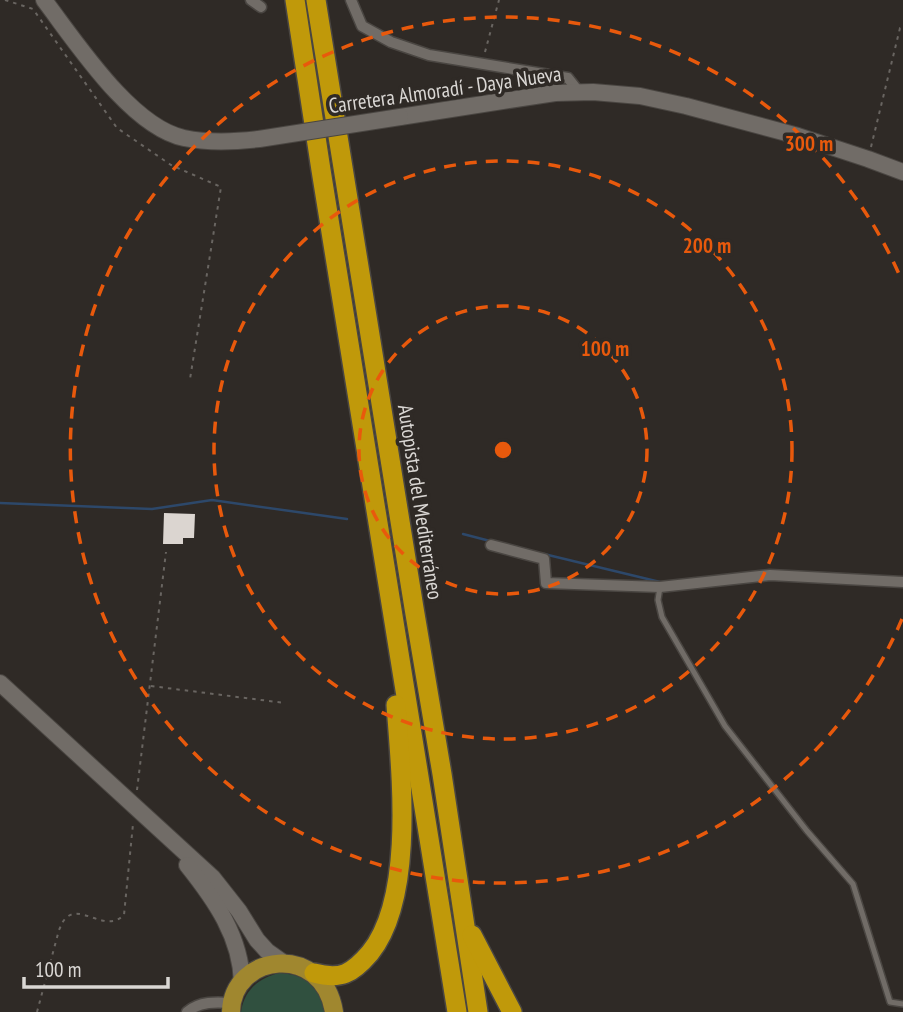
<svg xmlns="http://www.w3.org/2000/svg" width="903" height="1012" viewBox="0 0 903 1012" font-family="'PT Sans Narrow',sans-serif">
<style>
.green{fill:#30503f}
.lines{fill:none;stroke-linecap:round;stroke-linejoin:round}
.stream{stroke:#2d486a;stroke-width:2.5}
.building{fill:#dbd5d0}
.lane-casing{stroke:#4a4642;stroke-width:8}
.street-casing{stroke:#4a4642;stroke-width:13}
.secondary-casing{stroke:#4a4642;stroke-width:18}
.primary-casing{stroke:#4a4642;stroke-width:20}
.highway-casing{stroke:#4a4642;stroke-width:22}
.path{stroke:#696561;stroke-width:2;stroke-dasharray:3.5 5;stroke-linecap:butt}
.lane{stroke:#716c67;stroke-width:5}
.street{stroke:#716c67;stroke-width:10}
.secondary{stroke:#716c67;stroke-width:16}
.primary{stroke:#a0872f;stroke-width:18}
.highway{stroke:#c0990a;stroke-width:19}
.secondary-bridge-casing{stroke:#4a4642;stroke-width:18;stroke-linecap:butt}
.secondary-bridge{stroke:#716c67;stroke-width:16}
.ring{fill:none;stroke:#e8590c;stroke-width:3.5;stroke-dasharray:12 9}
.labels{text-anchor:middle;stroke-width:7;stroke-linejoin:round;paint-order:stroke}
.street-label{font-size:21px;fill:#dad7d4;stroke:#2f2a26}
.centre{fill:#e8590c;stroke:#2f2a26;stroke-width:3.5}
.ring-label{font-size:21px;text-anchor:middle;font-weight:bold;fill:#e8590c;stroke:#2f2a26;stroke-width:7;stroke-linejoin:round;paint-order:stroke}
</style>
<rect width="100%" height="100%" fill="#2f2a26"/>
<path class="green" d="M 279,973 C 305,974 319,986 326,1012 L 241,1012 C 244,990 259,978 279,973 Z"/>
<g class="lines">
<g class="stream">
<polyline points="0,503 152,509 212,500 347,519"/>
<polyline points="463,534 490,541"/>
<polyline points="544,554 660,582"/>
</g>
</g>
<polygon class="building" points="164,513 195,514 194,538 183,538 183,544 163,544"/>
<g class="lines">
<defs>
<polyline id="lane" points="660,587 658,600 662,617 725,726 807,831 853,884 890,1002 903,1004"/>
<g id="street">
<polyline points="251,0 261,7"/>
<polyline points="351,0 362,26 391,42 429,55 568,78 579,92"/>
<polyline points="491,545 544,559 546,583 660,587 770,575 903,582"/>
<path d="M 187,1012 C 200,1001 216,1002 232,1003"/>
</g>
<g id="secondary">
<path d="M 44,0 C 76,42 131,127 184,138 C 208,143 234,142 259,139"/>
<polyline points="400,117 555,93 593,92 640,96 686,106 798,136 868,159 903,172"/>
<polyline points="0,683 213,878 239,911 257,940 267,951 284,963"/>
<path d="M 187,865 C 215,900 241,937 242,983"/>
</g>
<path id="primary" d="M 231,1012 C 232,953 323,942 334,1012"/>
<g id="highway">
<polyline points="295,0 321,170 457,1012"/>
<polyline points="316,0 414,608 442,774 478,1012"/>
<polyline points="472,935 512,1012"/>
<path d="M 314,973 C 341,980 352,974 370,953 C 415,897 401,773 396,705"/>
</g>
</defs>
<use href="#lane" class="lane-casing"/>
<use href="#street" class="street-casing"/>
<use href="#secondary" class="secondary-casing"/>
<use href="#primary" class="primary-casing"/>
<use href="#highway" class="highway-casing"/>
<g class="path">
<polyline points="5,0 33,9 117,128 171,165 221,187 190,379"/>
<polyline points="485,52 499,0"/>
<polyline points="871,147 900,28 903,29"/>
<polyline points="151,686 285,703"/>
<polyline points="137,790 166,552"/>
<path d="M 37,1012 L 59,930 C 61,926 62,922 65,919 C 80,902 105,934 124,915 L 133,824"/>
</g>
<use href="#lane" class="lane"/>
<use href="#street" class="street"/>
<use href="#secondary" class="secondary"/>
<use href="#primary" class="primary"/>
<use href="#highway" class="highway"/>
<defs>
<polyline id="secondary-bridge" points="259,139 400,117"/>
</defs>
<use href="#secondary-bridge" class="secondary-bridge-casing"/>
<use href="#secondary-bridge" class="secondary-bridge"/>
</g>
<g class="ring">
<circle cx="503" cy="450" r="144"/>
<circle cx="503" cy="450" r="289"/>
<path d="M902 619A433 433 0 1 1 902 281"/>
</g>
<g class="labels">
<g class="street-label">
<text transform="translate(445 90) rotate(-8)" y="7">Carretera Almoradí - Daya Nueva</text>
<text transform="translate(420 502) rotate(81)" y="7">Autopista del Mediterráneo</text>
</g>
</g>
<circle cx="503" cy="450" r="10" class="centre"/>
<g class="ring-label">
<text x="809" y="151">300 m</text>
<text x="707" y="253">200 m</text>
<text x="605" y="356">100 m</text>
</g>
<path d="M24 977v10h144v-10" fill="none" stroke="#dad7d4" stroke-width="3.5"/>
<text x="35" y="977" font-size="21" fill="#dad7d4" stroke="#2f2a26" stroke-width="5" paint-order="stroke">100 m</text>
</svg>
